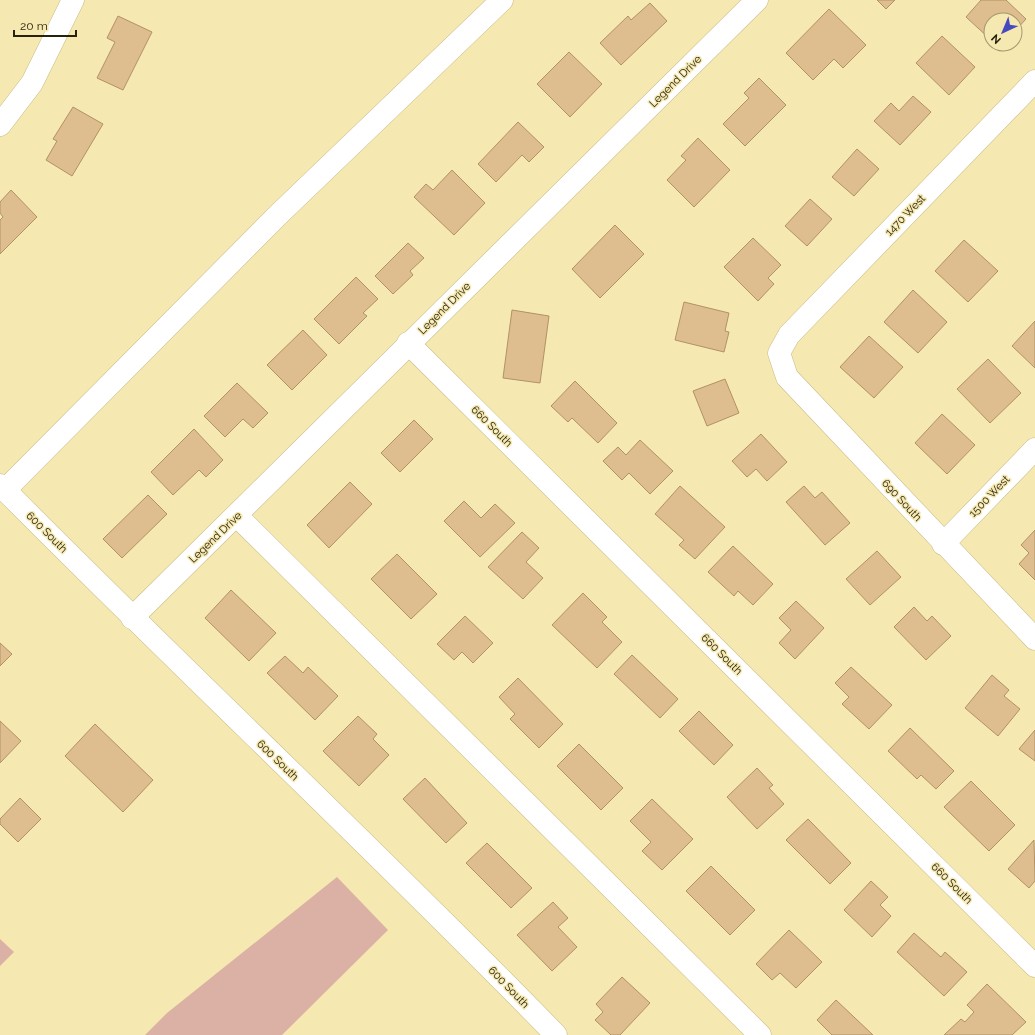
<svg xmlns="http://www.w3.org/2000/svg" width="1035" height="1035" viewBox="0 0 1035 1035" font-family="Raleway,sans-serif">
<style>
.green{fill:#dcb1a5}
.building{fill:#debd8f;stroke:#b19265}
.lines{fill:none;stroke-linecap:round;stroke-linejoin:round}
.minor-casing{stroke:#c8bc86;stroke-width:23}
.major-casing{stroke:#c8bc86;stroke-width:23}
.minor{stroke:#fff;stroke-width:22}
.major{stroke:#fff;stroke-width:22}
.labels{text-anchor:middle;stroke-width:3;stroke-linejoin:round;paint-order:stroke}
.street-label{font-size:11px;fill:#27220c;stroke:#f5e8b1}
</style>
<rect width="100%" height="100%" fill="#f5e8b1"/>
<g class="green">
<polygon points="337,877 388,930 282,1035 145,1035 167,1013"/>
<polygon points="0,939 14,952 0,966"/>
</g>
<g class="building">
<polygon points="877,0 895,0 886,9"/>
<polygon points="981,0 1006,0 1026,19 1015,31 1015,20 991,20 991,40 966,17"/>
<polygon points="650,3 667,21 621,65 600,43 628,16 631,20"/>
<polygon points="829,9 866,45 843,68 834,59 813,80 786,53"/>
<polygon points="118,16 152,32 123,90 97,78 115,42 107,38"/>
<polygon points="942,36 975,67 949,95 916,63"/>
<polygon points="569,52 602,84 570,117 537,84"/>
<polygon points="759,78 786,105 745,146 723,124 749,98 744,93"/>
<polygon points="913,96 931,112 900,145 874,121 891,103 899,111"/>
<polygon points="73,107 103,124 72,176 46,160 57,141 53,139"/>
<polygon points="518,122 544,147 529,162 522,155 496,182 478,164"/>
<polygon points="698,138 730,170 694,207 667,180 686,160 681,156"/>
<polygon points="857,149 879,169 854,196 832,177"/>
<polygon points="452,170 485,203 454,235 414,197 426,184 433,190"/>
<polygon points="11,190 37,217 0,254 0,220 3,217 0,213 0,202"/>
<polygon points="810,199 832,219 807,246 785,226"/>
<polygon points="615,225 644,254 600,298 572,269"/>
<polygon points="753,238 781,265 768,278 774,284 758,301 724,267"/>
<polygon points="964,240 998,271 968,302 935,271"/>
<polygon points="408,243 424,258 410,271 413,275 393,294 375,276"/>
<polygon points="356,277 378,299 363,313 367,316 339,344 314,319"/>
<polygon points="913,290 947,322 918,353 884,322"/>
<polygon points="684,302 729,313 725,331 729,332 724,352 675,340"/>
<polygon points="512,310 549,316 540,383 503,378"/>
<polygon points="1035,321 1035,368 1012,346"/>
<polygon points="303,330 327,355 292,390 267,365"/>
<polygon points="869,336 903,367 874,398 840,367"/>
<polygon points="988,359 1021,393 990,423 957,389"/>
<polygon points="725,379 739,413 707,426 693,391"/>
<polygon points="575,381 617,423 598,443 572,418 568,422 551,406"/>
<polygon points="237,383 268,413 253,428 243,419 225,437 204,416"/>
<polygon points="942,414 975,445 947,474 915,443"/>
<polygon points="414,420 433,439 400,472 381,453"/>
<polygon points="194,429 223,460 206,477 199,470 173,495 151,472"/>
<polygon points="761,434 787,462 767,481 756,469 747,477 732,461"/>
<polygon points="640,440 673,471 650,494 629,473 622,480 603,461 618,447 626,455"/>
<polygon points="350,482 372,504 329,548 307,525"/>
<polygon points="680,486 725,527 695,559 679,545 684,540 655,514"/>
<polygon points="804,486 815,498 822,492 850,523 825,545 786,502"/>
<polygon points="148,495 167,514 122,558 103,539"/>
<polygon points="464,501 481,518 495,504 515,523 480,557 444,521"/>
<polygon points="1035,530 1035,580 1019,564 1029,553 1021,545"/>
<polygon points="522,532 539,548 526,562 543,578 523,599 488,567"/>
<polygon points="733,546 773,584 753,605 738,591 734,596 708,572"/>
<polygon points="877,551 901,577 870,605 846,579"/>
<polygon points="397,554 437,594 411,619 371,579"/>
<polygon points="231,590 276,633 249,661 205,618"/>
<polygon points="583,593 607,617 602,622 622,642 597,668 552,625"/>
<polygon points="796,601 824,628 795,659 779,643 791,630 779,618"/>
<polygon points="914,607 927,621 932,616 951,636 926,660 894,627"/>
<polygon points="465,616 493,643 473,663 462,652 454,660 437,644"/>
<polygon points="0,643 12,654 0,666"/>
<polygon points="632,655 678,699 660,718 614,674"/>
<polygon points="285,656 303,673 308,667 338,696 315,720 267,673"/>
<polygon points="851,667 892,705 869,729 842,704 849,697 835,683"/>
<polygon points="992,675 1009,690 1004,696 1020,709 998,736 965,708"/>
<polygon points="518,678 563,724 539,748 510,719 515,714 499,697"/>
<polygon points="699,711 733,745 714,765 679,731"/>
<polygon points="358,716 377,734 373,739 389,755 359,786 323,751"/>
<polygon points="0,721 21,741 0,763"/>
<polygon points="95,724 153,780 123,812 65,756"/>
<polygon points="910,728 954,771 936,789 921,775 917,779 888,751"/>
<polygon points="1035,730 1035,761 1019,749"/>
<polygon points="579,744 623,788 601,810 557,766"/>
<polygon points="757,768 773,785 769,788 784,804 757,829 727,797"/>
<polygon points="425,778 467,823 446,843 403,799"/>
<polygon points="971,781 1015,825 989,851 944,807"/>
<polygon points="20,798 41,819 18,842 0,824 0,819"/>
<polygon points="652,799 693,839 662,870 642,851 651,842 630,821"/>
<polygon points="808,819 851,863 830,884 786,840"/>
<polygon points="1034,840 1035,881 1029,888 1008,869"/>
<polygon points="487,843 532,888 511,908 466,863"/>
<polygon points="711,866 755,910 730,935 686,891"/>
<polygon points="871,881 888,897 880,905 891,916 872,937 844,910"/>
<polygon points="553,902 568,918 558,927 577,947 552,971 517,935"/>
<polygon points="789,930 822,962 796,988 780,973 772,980 756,964"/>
<polygon points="914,933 941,957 945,952 967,972 944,996 897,952"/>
<polygon points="622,977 650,1003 620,1035 611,1035 595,1020 603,1012 596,1004"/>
<polygon points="987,984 1026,1022 1012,1035 944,1035 961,1019 965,1022 974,1012 967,1005"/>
<polygon points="836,1000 873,1035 832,1035 817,1020"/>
</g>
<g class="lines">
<defs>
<g id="minor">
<polyline points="1035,81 789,335 779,353 787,377 1035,639"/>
<polyline points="0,125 32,83 73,0"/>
<polyline points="408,343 1035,966"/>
<polyline points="5,490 278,215 502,0"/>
<polyline points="237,516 760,1035"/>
<polyline points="943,544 1035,449"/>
<polyline points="132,618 757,0"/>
</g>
<path id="major" d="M 0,485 C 183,670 374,848 556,1035"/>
</defs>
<use href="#minor" class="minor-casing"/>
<use href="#major" class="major-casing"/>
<use href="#minor" class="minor"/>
<use href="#major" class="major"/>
</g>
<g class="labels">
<g class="street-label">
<text transform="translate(675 81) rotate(-45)" y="4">Legend Drive</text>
<text transform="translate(905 215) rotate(-46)" y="4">1470 West</text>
<text transform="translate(444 308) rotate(-45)" y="4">Legend Drive</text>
<text transform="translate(492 426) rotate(45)" y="4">660 South</text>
<text transform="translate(989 496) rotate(-46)" y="4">1500 West</text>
<text transform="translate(902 500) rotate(47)" y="4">690 South</text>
<text transform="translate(47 532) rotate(45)" y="4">600 South</text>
<text transform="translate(215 537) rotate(-44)" y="4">Legend Drive</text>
<text transform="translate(722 654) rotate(45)" y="4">660 South</text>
<text transform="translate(278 760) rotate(44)" y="4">600 South</text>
<text transform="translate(952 883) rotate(45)" y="4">660 South</text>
<text transform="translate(509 987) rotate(46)" y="4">600 South</text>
</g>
</g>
<g transform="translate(1003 32) rotate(224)"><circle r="19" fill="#f5e8b1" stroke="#a3996f"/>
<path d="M0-3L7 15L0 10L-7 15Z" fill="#4749bf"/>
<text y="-6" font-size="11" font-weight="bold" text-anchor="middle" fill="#27220c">N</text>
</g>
<path d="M14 30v6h62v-6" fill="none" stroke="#27220c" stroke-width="2"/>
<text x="20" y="30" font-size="12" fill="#27220c" stroke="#f5e8b1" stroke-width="3" paint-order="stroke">20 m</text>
</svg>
